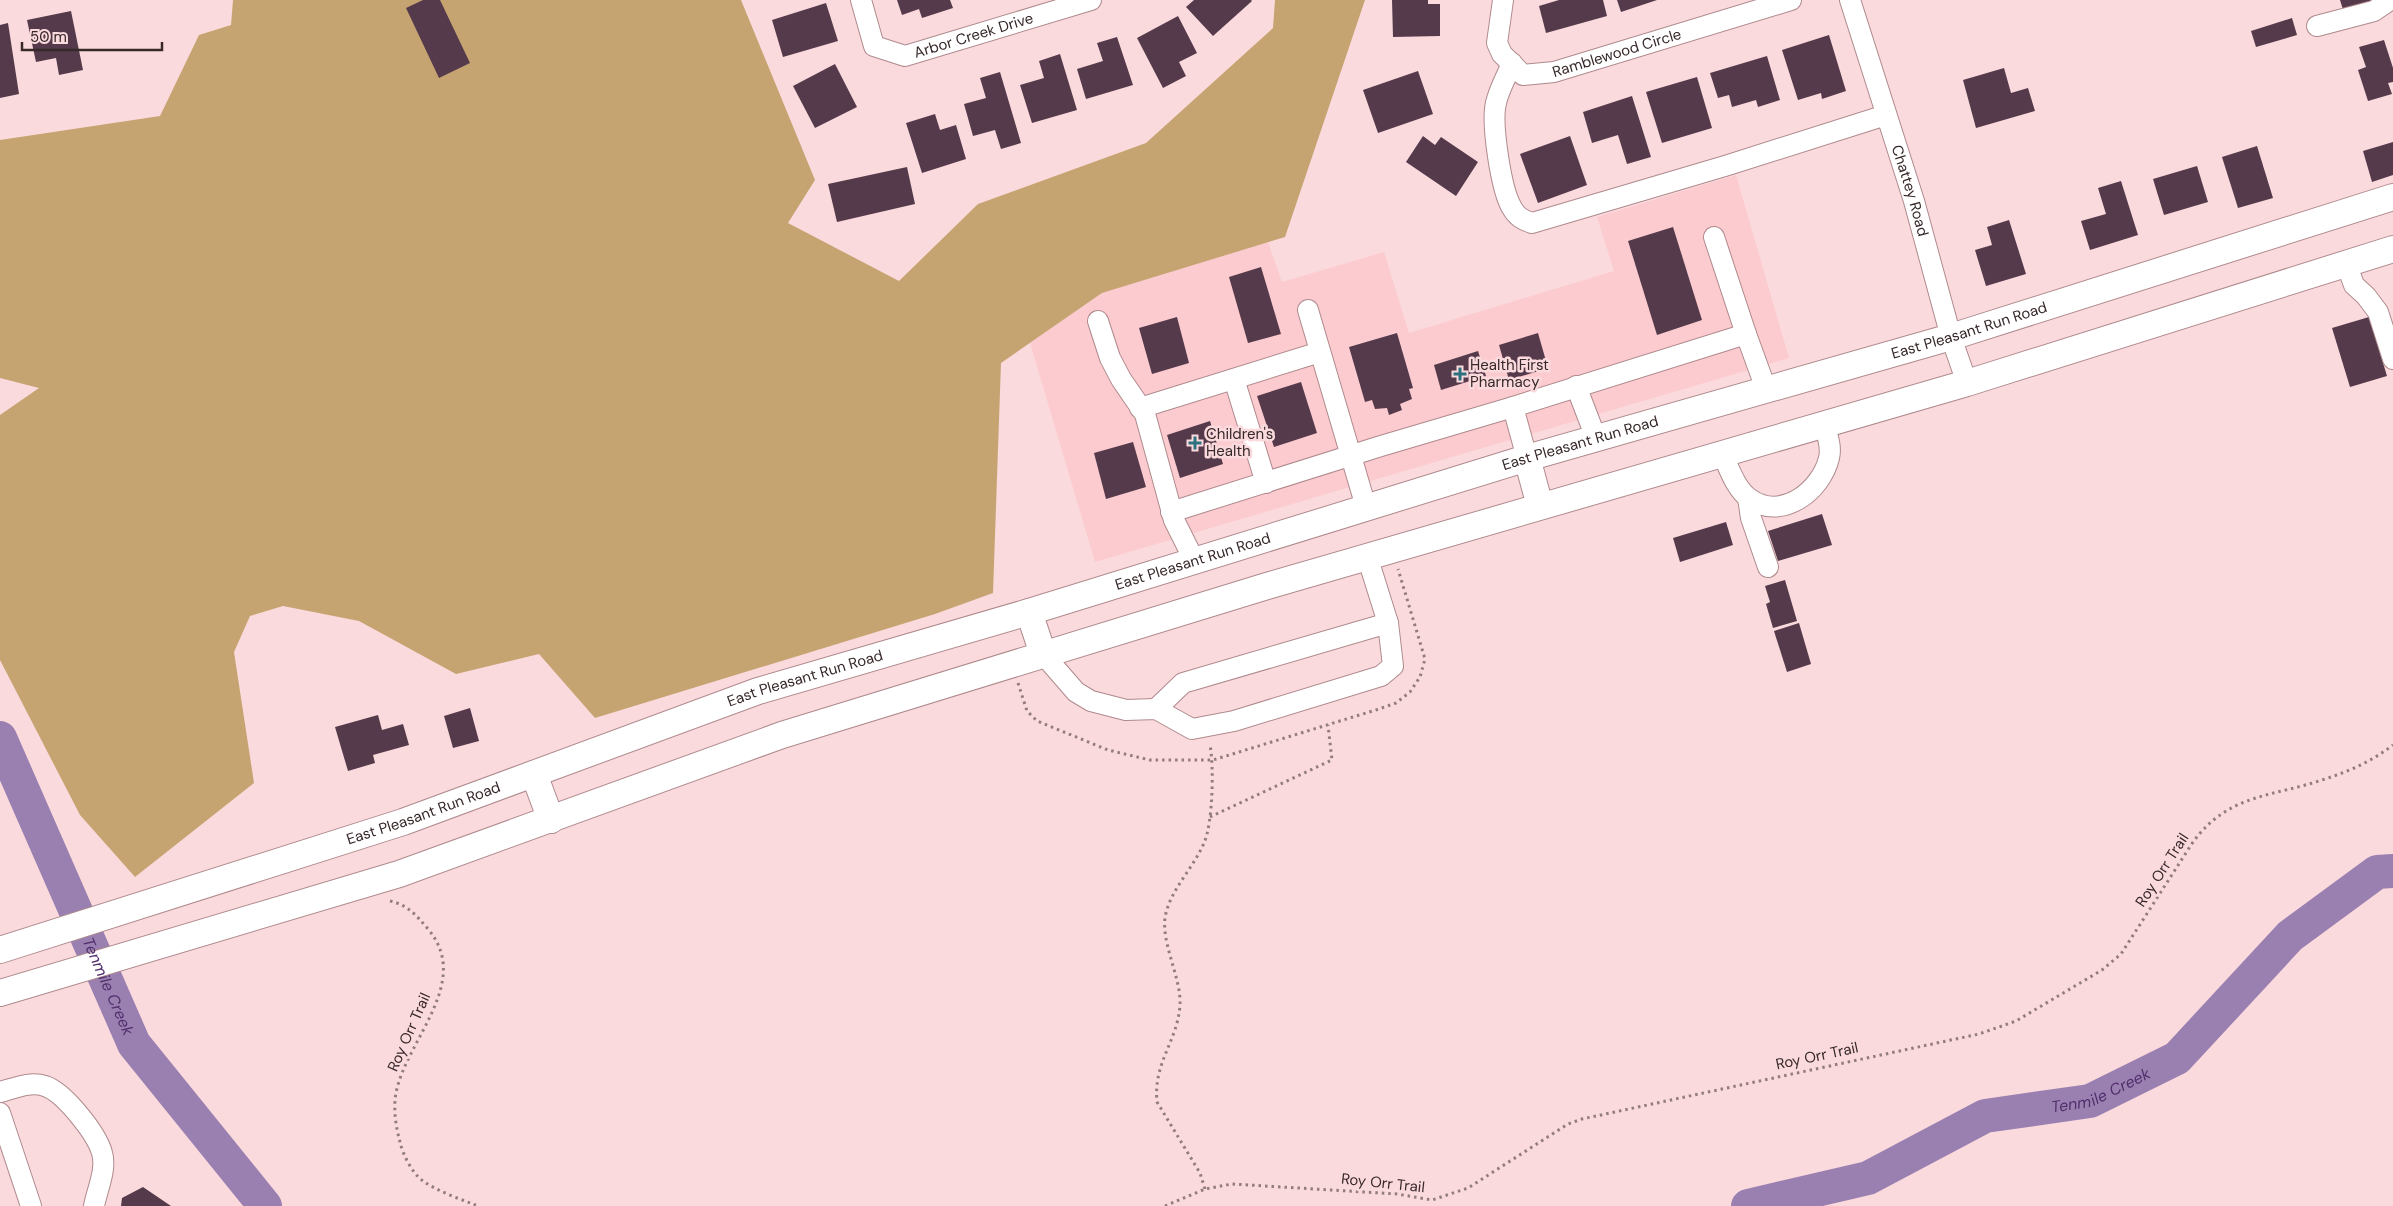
<svg xmlns="http://www.w3.org/2000/svg" width="2393" height="1206" viewBox="0 0 2393 1206" font-family="'DM Sans',sans-serif">
<style>
.built{fill:#fccbcf}
.forest{fill:#c6a472}
.lines{fill:none;stroke-linecap:round;stroke-linejoin:round}
.river{stroke:#9a80b1;stroke-width:34}
.building{fill:#543a4b}
.minor-casing{stroke:#af8a8d;stroke-width:22}
.major-casing{stroke:#af8a8d;stroke-width:28}
.path{stroke:#937c7d;stroke-width:3;stroke-dasharray:2.5 4;stroke-linecap:butt}
.minor{stroke:#fff;stroke-width:20}
.major{stroke:#fff;stroke-width:26}
.poi-dot{fill:#2b717f;stroke:#fbdadd;stroke-width:2}
.labels{text-anchor:middle;stroke-width:5;stroke-linejoin:round;paint-order:stroke}
.street-label{font-size:15px;fill:#372829;stroke:#fbdadd}
.poi-label{font-size:15px;fill:#372829;stroke:#fbdadd;text-anchor:start}
.water-label{font-size:16px;font-style:italic;fill:#522e6c;stroke:#fbdadd}
</style>
<rect width="100%" height="100%" fill="#fbdadd"/>
<polygon class="built" points="1736,175 1789,358 1095,562 1030,343 1102,293 1268,242 1282,282 1384,252 1409,333 1614,271 1597,217"/>
<polygon class="forest" points="233,0 741,0 815,180 788,223 899,281 978,204 1146,143 1273,28 1275,0 1365,0 1285,237 1102,293 1001,363 993,593 935,614 595,718 539,654 456,674 359,621 283,606 250,616 234,652 254,783 135,877 80,815 0,660 0,415 39,388 0,378 0,140 160,116 199,35 231,25"/>
<g class="lines">
<g class="river">
<path id="s1" d="M 0,738 L 134,1044 L 265,1206"/>
<path id="s2" d="M 1748,1206 L 1868,1178 L 1985,1116 L 2090,1101 L 2177,1058 L 2290,936 L 2377,872 L 2393,871"/>
</g>
</g>
<g class="building">
<polygon points="423,0 440,0 470,63 439,78 406,8"/>
<polygon points="897,0 950,0 953,8 922,18 919,9 902,15"/>
<polygon points="1194,0 1251,0 1252,1 1213,36 1186,7"/>
<polygon points="1392,0 1428,0 1428,4 1440,4 1440,36 1393,37"/>
<polygon points="1559,0 1603,0 1607,16 1546,33 1539,6"/>
<polygon points="1617,0 1657,0 1621,12"/>
<polygon points="2340,0 2372,0 2374,7 2345,16"/>
<polygon points="826,3 838,41 783,57 772,20"/>
<polygon points="71,11 83,70 59,75 56,58 36,62 27,20"/>
<polygon points="1178,16 1197,53 1179,62 1186,76 1163,88 1137,38"/>
<polygon points="2292,18 2297,35 2256,47 2251,31"/>
<polygon points="8,23 19,94 0,98 0,25"/>
<polygon points="1829,35 1846,91 1822,99 1821,93 1798,100 1782,50"/>
<polygon points="1117,37 1133,85 1086,99 1077,69 1103,61 1097,43"/>
<polygon points="2384,40 2393,68 2393,82 2388,83 2392,94 2368,101 2358,70 2366,67 2359,47"/>
<polygon points="1060,54 1077,110 1032,123 1020,85 1044,78 1039,61"/>
<polygon points="1767,56 1780,100 1758,107 1756,100 1732,107 1729,95 1718,98 1710,73"/>
<polygon points="835,64 857,107 815,128 793,86"/>
<polygon points="2004,68 2011,93 2028,88 2035,111 1976,128 1963,80"/>
<polygon points="1418,71 1433,114 1378,133 1363,90"/>
<polygon points="1000,72 1021,143 1001,149 995,130 973,136 964,104 986,98 980,78"/>
<polygon points="1697,77 1712,128 1662,143 1646,92"/>
<polygon points="1632,96 1651,157 1627,164 1618,135 1592,143 1583,112"/>
<polygon points="935,114 940,130 956,125 966,159 922,173 906,123"/>
<polygon points="1423,136 1435,145 1441,137 1478,162 1456,196 1406,162"/>
<polygon points="1570,136 1587,185 1538,203 1520,154"/>
<polygon points="2393,142 2393,175 2372,182 2363,151"/>
<polygon points="2257,146 2273,198 2238,208 2222,157"/>
<polygon points="2197,166 2208,202 2164,215 2153,179"/>
<polygon points="907,167 915,204 837,222 828,184"/>
<polygon points="2121,181 2138,235 2090,250 2081,221 2106,214 2098,188"/>
<polygon points="2009,220 2026,274 1986,286 1975,250 1992,245 1987,227"/>
<polygon points="1673,227 1702,320 1657,335 1628,241"/>
<polygon points="1261,267 1281,334 1248,343 1229,277"/>
<polygon points="1177,317 1189,363 1152,374 1139,328"/>
<polygon points="2369,317 2387,376 2350,387 2332,328"/>
<polygon points="1397,333 1413,388 1409,389 1412,399 1400,404 1402,410 1389,415 1387,408 1375,409 1372,400 1365,402 1349,347"/>
<polygon points="1538,333 1548,368 1509,380 1499,345"/>
<polygon points="1478,351 1486,376 1441,390 1434,365"/>
<polygon points="1301,382 1317,433 1274,447 1257,396"/>
<polygon points="1210,421 1223,464 1180,478 1167,435"/>
<polygon points="1133,442 1146,487 1106,499 1094,453"/>
<polygon points="1822,514 1832,545 1778,561 1768,531"/>
<polygon points="1726,522 1733,545 1680,562 1673,538"/>
<polygon points="1785,580 1797,621 1773,628 1766,604 1770,602 1765,586"/>
<polygon points="1799,623 1811,664 1787,672 1774,631"/>
<polygon points="470,708 479,741 453,748 444,716"/>
<polygon points="378,715 382,730 403,724 409,745 373,755 375,763 348,771 335,727"/>
<polygon points="143,1187 171,1206 121,1206 122,1198"/>
</g>
<g class="lines">
<defs>
<g id="minor">
<path id="s3" d="M 861,0 L 874,46 L 905,56 L 1091,0"/>
<path id="s4" d="M 1503,0 L 1497,43 L 1502,54 L 1523,75 L 1554,72 L 1791,0"/>
<path id="s5" d="M 1850,0 L 1914,201 L 1951,337 L 1967,383"/>
<polyline points="2317,26 2374,11 2390,0"/>
<path d="M 1512,63 C 1507,76 1499,89 1496,103 C 1491,123 1501,190 1512,208 C 1517,217 1523,220 1532,223 L 1725,166 L 1886,115"/>
<polyline points="1714,237 1746,334"/>
<polyline points="2346,263 2354,285 2366,296 2378,312 2393,359"/>
<polyline points="1308,310 1366,507"/>
<polyline points="1098,321 1110,358 1121,379 1145,414 1174,520 1194,560"/>
<polyline points="1234,379 1266,483"/>
<polyline points="1576,386 1596,438"/>
<polyline points="1140,408 1320,352"/>
<path d="M 1722,453 C 1729,468 1736,490 1750,499 C 1782,521 1821,491 1829,458 C 1832,446 1827,435 1824,424"/>
<polyline points="1527,458 1513,407 1746,334 1766,389"/>
<polyline points="1748,498 1751,518 1768,567"/>
<polyline points="1171,512 1381,446 1513,407"/>
<polyline points="1043,654 1076,692 1091,701 1126,710 1156,709 1192,729 1234,721 1381,676 1393,666 1388,623 1367,556"/>
<polyline points="1156,709 1183,683 1388,623"/>
<path d="M 0,1092 C 15,1088 30,1081 45,1086 C 64,1092 97,1134 102,1153 C 107,1169 97,1190 94,1206"/>
<polyline points="0,1113 31,1206"/>
</g>
<g id="major">
<polyline points="1527,458 1540,506"/>
<polyline points="1029,612 1043,654"/>
<polyline points="534,774 551,820"/>
<path id="s6" d="M 0,950 L 403,822 L 758,691 L 1029,612 L 1527,458 L 1951,337 L 2393,197"/>
<polyline points="0,993 399,874 782,735 1267,586 1967,383 2393,249"/>
</g>
</defs>
<use href="#minor" class="minor-casing"/>
<use href="#major" class="major-casing"/>
<g class="path">
<polyline points="1018,683 1027,711 1037,721 1108,750 1150,760 1213,760 1379,709 1396,703 1410,692 1420,677 1425,659 1398,569"/>
<polyline points="1210,817 1332,760 1328,725"/>
<path d="M 390,901 C 408,905 416,915 428,929 C 473,982 406,1040 396,1093 C 393,1109 396,1127 400,1142 C 403,1155 412,1173 423,1181 C 439,1192 460,1199 478,1206"/>
<path d="M 1205,1189 L 1200,1173 L 1157,1102 C 1153,1061 1179,1040 1180,1003 C 1181,977 1159,939 1166,913 C 1172,888 1194,867 1204,843 C 1213,823 1214,766 1210,745"/>
<path d="M 1165,1206 L 1205,1189 L 1232,1184 L 1397,1194 L 1432,1200 L 1468,1188 L 1568,1124 L 1582,1119 L 1979,1034 L 2016,1021 L 2102,970 L 2121,954 L 2193,842 C 2229,793 2273,797 2325,779 C 2350,771 2372,761 2393,745"/>
</g>
<use href="#minor" class="minor"/>
<use href="#major" class="major"/>
</g>
<g class="poi-dot">
<path d="M1457.5 366.5h5v5h5v5h-5v5h-5v-5h-5v-5h5z"/>
<path d="M1192.5 435.5h5v5h5v5h-5v5h-5v-5h-5v-5h5z"/>
</g>
<g class="labels">
<g class="street-label">
<text dy="5" stroke="none"><textPath href="#s3" startOffset="152">Arbor Creek Drive</textPath></text>
<text dy="5" stroke="none"><textPath href="#s4" startOffset="182">Ramblewood Circle</textPath></text>
<text dy="5" stroke="none"><textPath href="#s5" startOffset="200">Chattey Road</textPath></text>
<text dy="5" stroke="none"><textPath href="#s6" startOffset="2065">East Pleasant Run Road</textPath></text>
<text dy="5" stroke="none"><textPath href="#s6" startOffset="1660">East Pleasant Run Road</textPath></text>
<text dy="5" stroke="none"><textPath href="#s6" startOffset="1255">East Pleasant Run Road</textPath></text>
<text dy="5" stroke="none"><textPath href="#s6" startOffset="850">East Pleasant Run Road</textPath></text>
<text dy="5" stroke="none"><textPath href="#s6" startOffset="445">East Pleasant Run Road</textPath></text>
<text transform="translate(2162 870) rotate(-57)" y="5">Roy Orr Trail</text>
<text transform="translate(409 1032) rotate(-66)" y="5">Roy Orr Trail</text>
<text transform="translate(1817 1056) rotate(-12)" y="5">Roy Orr Trail</text>
<text transform="translate(1383 1183) rotate(6)" y="5">Roy Orr Trail</text>
</g>
<g class="poi-label">
<text x="1470" y="370">Health First<tspan x="1470" dy="17">Pharmacy</tspan></text>
<text x="1206" y="439">Children's<tspan x="1206" dy="17">Health</tspan></text>
</g>
<g class="water-label">
<text dy="6" stroke="none"><textPath href="#s1" startOffset="271">Tenmile Creek</textPath></text>
<text dy="6" stroke="none"><textPath href="#s2" startOffset="375">Tenmile Creek</textPath></text>
</g>
</g>
<path d="M22 42v8h140v-8" fill="none" stroke="#372829" stroke-width="2.5"/>
<text x="30" y="42" font-size="15" fill="#372829" stroke="#fbdadd" stroke-width="4" paint-order="stroke">50 m</text>
</svg>
